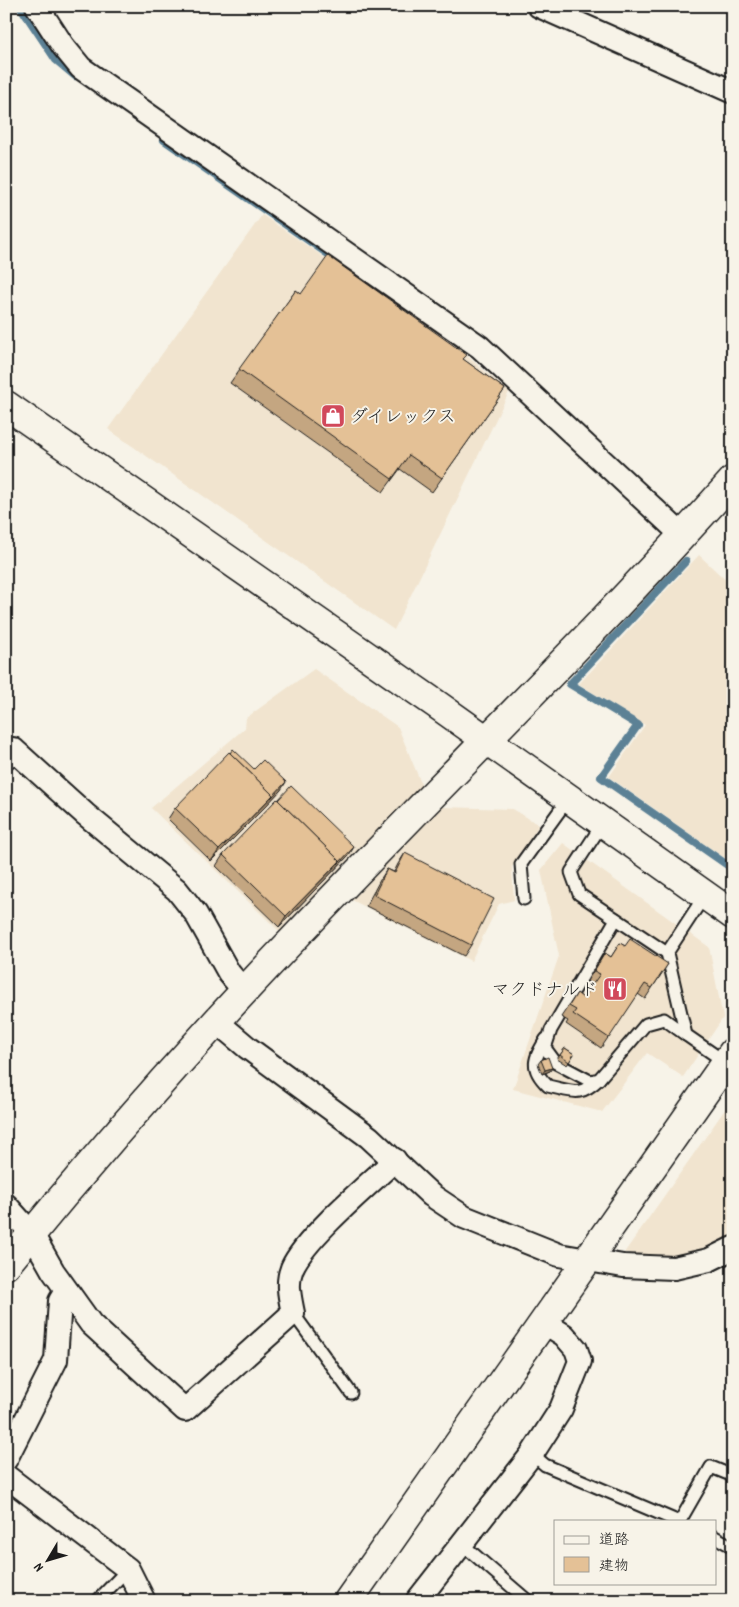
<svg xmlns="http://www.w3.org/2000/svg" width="739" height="1607" viewBox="0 0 739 1607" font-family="Dekko,'Klee One',sans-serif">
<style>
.built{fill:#f1e4cf}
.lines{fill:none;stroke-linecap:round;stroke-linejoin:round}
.stream{stroke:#5c8195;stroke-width:8}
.lane-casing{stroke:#1c1c1c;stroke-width:15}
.street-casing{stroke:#1c1c1c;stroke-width:26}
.secondary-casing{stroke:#1c1c1c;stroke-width:31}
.lane{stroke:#f7f3e8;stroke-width:11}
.street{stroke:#f7f3e8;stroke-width:22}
.secondary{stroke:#f7f3e8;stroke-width:28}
.wall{fill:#c4a681;stroke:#1c1c1c}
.shaded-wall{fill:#a08769;stroke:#1c1c1c}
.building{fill:#e4c196;stroke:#1c1c1c}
.labels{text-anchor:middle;stroke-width:4;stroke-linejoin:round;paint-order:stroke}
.poi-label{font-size:18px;fill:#1c1c1c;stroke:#f7f3e8;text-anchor:start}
</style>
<rect width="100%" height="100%" fill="#f7f3e8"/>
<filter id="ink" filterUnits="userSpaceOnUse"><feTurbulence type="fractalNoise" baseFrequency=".02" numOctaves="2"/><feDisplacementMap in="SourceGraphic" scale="10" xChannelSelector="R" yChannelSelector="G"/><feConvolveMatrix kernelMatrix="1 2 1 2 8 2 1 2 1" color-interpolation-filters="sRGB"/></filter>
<g filter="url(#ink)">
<g class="built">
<polygon points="262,215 460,350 509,392 394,630 108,429"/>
<polygon points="699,555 733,587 733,864 609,777 645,725 579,684"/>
<polygon points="314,669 398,727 423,788 280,932 151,808 245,728 246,718"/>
<polygon points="442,807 513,809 539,825 512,867 514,900 499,904 471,961 352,900"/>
<polygon points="563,843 709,947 723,1018 683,1077 647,1053 602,1112 513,1089 559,956 541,870"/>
<polygon points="733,1098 733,1236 709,1250 680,1257 624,1253"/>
</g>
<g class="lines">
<g class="stream">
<polyline points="20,6 56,60 75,76"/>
<polyline points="164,140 384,293"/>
<polyline points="686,561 570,684 638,725 601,777 733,869"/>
</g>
<defs>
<g id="lane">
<polyline points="603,823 571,872 579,894 667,953"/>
<polyline points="705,895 667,953 686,1035 725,1062"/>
<polyline points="524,899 521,864 568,799"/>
<polyline points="616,919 551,1030 545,1048 556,1063 590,1081 599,1079 646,1024 664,1019 686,1035"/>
<path d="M 546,1039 C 534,1059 529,1068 548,1086 C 573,1091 579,1098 599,1079"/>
<polyline points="293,1313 351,1393"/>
<polyline points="532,1454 545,1465 677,1521"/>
<polyline points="680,1521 711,1467 733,1476"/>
<polyline points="715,1537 733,1547"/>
<polyline points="462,1544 528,1601"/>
<polyline points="97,1601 128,1569"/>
</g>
<g id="street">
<polyline points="37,6 63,46 81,68 480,347 683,536"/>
<polyline points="539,6 733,92"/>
<polyline points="6,757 13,749 85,814 177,890 196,914 229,973 244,991"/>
<polyline points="216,1021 248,1048 369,1137 431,1195 464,1217 559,1255 623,1266 674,1268 709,1260 733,1248"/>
<path d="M 6,1205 L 32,1234 L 53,1271 L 91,1324 L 185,1410 L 293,1313 C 290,1298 286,1283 292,1268 C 305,1238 369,1184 395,1160"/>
<polyline points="6,1459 56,1360 60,1301 66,1291"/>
<polyline points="6,1476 128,1569 144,1601"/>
<polyline points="417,1601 532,1454 561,1409 580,1361 576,1349 564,1335 543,1322"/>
</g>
<g id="secondary">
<polyline points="6,405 436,704 733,915"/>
<path d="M 6,1265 C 94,1157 187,1051 283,950 C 432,792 588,642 733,480"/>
<polyline points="348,1601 733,1052"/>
</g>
</defs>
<use href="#lane" class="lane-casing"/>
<use href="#street" class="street-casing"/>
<use href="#secondary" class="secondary-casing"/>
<use href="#lane" class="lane"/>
<use href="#street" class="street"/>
<use href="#secondary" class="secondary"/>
</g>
<g class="wall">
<polygon points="296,290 301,294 464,360 505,389 432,492 400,469 383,492 230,383"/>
<polygon points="254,769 281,790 211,861 168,819 175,808"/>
<polygon points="405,853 471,945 464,956 366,906 380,880 387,869 394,872 398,864"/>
<polygon points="223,855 349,855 279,927 216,866"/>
<polygon points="620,943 625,946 668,964 645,999 638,994 601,1048 566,1024 568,1021 561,1017 577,993 583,998 592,985 587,981 598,964 605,953 611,957"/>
<polygon points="565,1048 574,1054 567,1065 557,1059"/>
<polygon points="541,1060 550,1071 542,1074 538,1064"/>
</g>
<g class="shaded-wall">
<polygon points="286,782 281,790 266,806 211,861 219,850"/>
<polygon points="354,847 349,855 279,927 286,916"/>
<polygon points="552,1068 550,1071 542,1074 545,1070"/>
</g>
<g class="building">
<polygon points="328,256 467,355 463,359 505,389 442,478 409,455 392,479 239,369 296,290 301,294"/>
<polygon points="233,749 254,769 263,760 286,782 271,798 273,795 230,753"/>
<polygon points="229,752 273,795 219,850 175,808"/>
<polygon points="291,786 354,847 338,864 340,861 278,800"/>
<polygon points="277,799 340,861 286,916 223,855"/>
<polygon points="405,853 494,899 471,945 374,895 387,869 395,873"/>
<polygon points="630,939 668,964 652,988 645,984 609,1038 573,1014 576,1010 569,1006 577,993 583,998 600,974 594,971 605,953 611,957 620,943 625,946"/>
<polygon points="565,1048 574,1054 569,1062 560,1055"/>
<polygon points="548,1057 552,1068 545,1070 541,1060"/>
</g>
</g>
<defs>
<symbol id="shop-square" viewBox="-11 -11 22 22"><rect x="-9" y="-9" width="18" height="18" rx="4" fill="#d1495b" stroke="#f7f3e8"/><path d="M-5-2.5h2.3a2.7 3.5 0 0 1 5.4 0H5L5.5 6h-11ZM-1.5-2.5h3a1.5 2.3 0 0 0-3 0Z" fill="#fff"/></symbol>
<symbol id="restaurant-square" viewBox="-11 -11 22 22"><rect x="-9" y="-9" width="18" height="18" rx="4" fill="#d1495b" stroke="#f7f3e8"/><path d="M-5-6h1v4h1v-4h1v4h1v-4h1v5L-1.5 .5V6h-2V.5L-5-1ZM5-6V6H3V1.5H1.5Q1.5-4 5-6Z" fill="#fff"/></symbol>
</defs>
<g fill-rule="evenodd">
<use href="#shop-square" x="319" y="402" width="28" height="28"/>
<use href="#restaurant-square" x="601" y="975" width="28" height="28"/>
</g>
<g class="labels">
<g class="poi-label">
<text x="350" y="422">ダイレックス</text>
<text x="598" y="995" text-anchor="end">マクドナルド</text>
</g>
</g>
<rect width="739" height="1607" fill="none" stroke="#f7f3e8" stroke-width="25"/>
<rect x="12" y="12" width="714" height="1582" fill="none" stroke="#1c1c1c" stroke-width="2" filter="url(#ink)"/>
<rect x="554" y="1520" width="162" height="65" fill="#f7f3e8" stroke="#9f9d96"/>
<rect x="564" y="1536" width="25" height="8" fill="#f7f3e8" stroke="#9f9d96"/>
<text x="599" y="1544" font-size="15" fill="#1c1c1c">道路</text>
<rect x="564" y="1557" width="25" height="15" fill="#e4c196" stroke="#9f9d96"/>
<text x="599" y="1570" font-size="15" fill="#1c1c1c">建物</text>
<g transform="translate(48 1560) rotate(232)" stroke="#f7f3e8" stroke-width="4" paint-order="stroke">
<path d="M0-4L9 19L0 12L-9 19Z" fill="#1c1c1c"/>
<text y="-8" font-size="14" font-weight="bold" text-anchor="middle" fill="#1c1c1c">N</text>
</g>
</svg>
